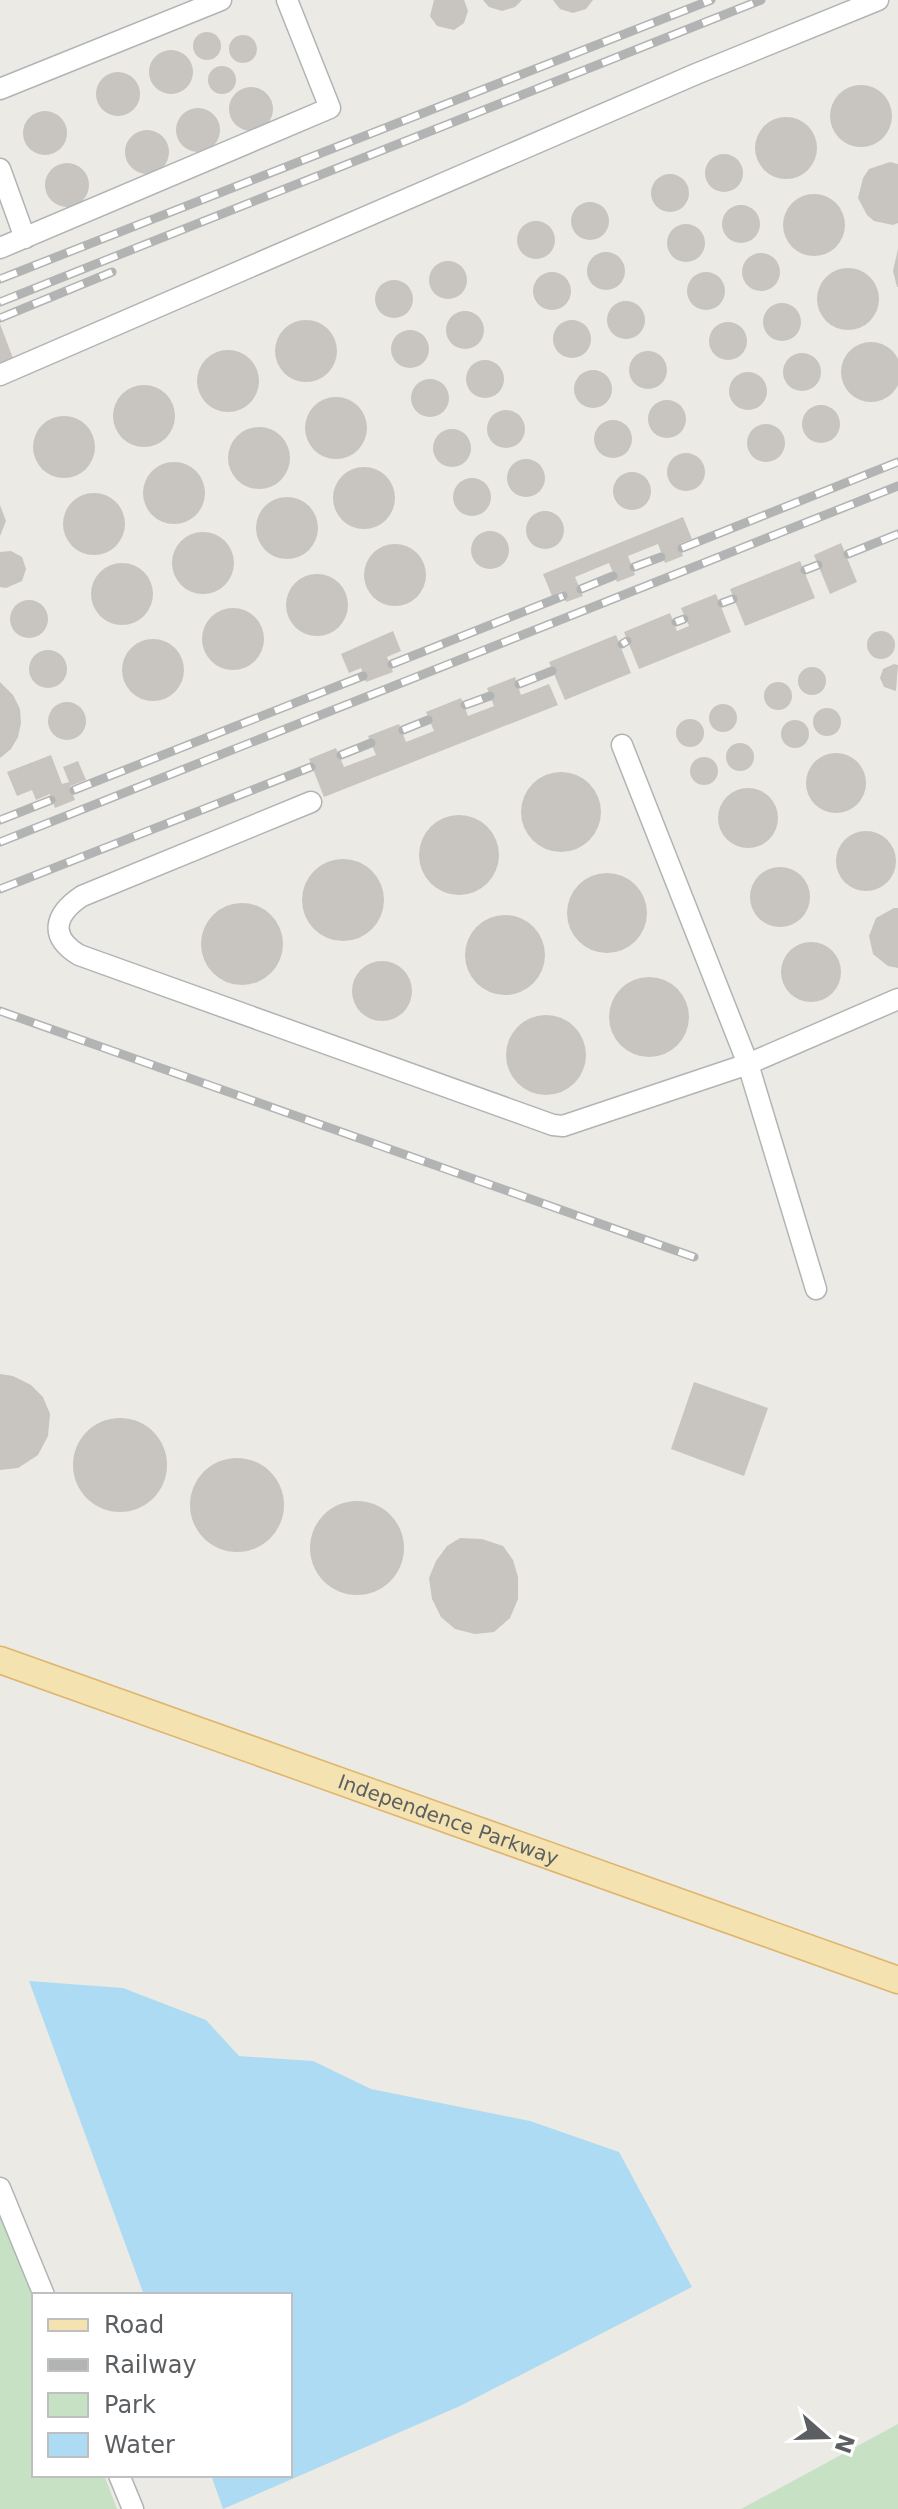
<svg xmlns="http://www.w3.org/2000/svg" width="898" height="2509" viewBox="0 0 898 2509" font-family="'DejaVu Sans',sans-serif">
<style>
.green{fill:#c6e1c4}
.water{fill:#addbf3}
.building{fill:#c8c5c0}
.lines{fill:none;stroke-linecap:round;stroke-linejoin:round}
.minor-casing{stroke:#b1b4b7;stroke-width:23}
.major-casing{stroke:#dfb46b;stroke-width:29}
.minor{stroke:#fff;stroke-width:20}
.major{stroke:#f4e3b1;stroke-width:26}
.rail-casing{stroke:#b2b3b3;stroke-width:9}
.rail{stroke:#fff;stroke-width:6;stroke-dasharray:18;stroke-linecap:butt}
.labels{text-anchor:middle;stroke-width:7;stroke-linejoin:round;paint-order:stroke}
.street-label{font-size:20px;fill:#5c5f62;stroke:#fff}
</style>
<rect width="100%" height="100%" fill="#eceae4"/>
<g class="green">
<polygon points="0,2215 34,2300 34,2475 104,2475 117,2509 0,2509"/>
<polygon points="898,2424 898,2509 741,2509"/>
</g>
<polygon class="water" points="29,1981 123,1988 206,2020 239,2056 313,2061 371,2089 530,2121 619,2152 692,2287 460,2406 223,2509 211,2475 290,2475 290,2295 144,2295"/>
<g class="building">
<polygon points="434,0 464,0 468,11 464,23 454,30 437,26 430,16"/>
<polygon points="483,0 522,0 515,7 502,11 489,7"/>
<polygon points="553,0 593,0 586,9 573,13 560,9"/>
<circle cx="207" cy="46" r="14"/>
<circle cx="243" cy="49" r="14"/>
<circle cx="171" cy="72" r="22"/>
<circle cx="222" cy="80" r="14"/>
<circle cx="118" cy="94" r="22"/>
<circle cx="861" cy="116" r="31"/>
<circle cx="251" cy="109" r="22"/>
<circle cx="198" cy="130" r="22"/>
<circle cx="45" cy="133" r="22"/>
<circle cx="786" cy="148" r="31"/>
<circle cx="147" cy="152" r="22"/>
<circle cx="724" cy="173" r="19"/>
<polygon points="890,162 898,164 898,223 893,225 874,221 867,215 858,198 863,178 869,169"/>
<circle cx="67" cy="185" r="22"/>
<circle cx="670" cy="193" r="19"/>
<circle cx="814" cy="225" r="31"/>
<circle cx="590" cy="221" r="19"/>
<circle cx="741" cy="224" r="19"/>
<circle cx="536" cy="240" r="19"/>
<circle cx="686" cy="243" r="19"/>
<polygon points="898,249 898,287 897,287 893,271"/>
<circle cx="606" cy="271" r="19"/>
<circle cx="761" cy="272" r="19"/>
<circle cx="448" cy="280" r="19"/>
<circle cx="848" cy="299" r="31"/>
<circle cx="552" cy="291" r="19"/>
<circle cx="706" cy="291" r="19"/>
<circle cx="394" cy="299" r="19"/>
<circle cx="626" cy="320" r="19"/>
<circle cx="782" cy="322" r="19"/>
<circle cx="465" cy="330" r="19"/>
<circle cx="572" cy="339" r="19"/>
<circle cx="306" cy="351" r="31"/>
<circle cx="728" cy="341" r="19"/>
<polygon points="0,324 13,358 0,363"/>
<circle cx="410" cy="349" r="19"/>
<circle cx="871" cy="372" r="30"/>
<circle cx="228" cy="381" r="31"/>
<circle cx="648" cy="370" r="19"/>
<circle cx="802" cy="372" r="19"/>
<circle cx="485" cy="379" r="19"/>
<circle cx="593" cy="389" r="19"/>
<circle cx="748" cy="391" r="19"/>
<circle cx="430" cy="398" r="19"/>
<circle cx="144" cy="416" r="31"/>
<circle cx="336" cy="428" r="31"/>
<circle cx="667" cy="419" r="19"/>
<circle cx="821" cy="424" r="19"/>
<circle cx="506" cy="429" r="19"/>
<circle cx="64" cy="447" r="31"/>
<circle cx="613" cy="439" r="19"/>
<circle cx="766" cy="443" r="19"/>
<circle cx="259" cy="458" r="31"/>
<circle cx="452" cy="448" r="19"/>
<circle cx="686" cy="472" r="19"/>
<circle cx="526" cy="478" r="19"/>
<circle cx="174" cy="493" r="31"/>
<circle cx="364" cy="498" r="31"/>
<circle cx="632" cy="491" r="19"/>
<circle cx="472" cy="497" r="19"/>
<circle cx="94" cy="524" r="31"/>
<circle cx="287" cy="528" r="31"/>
<polygon points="0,505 6,521 0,536"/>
<circle cx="545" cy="530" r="19"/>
<polygon points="683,517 692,539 679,544 683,556 665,563 658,544 628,556 635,575 617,582 609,563 575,577 583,596 566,602 562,591 552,596 543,574"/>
<circle cx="490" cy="550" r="19"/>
<circle cx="203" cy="563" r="31"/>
<polygon points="841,543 857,582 830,594 814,555"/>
<circle cx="395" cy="575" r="31"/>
<polygon points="11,551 22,557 26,569 22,581 6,588 0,587 0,552"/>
<polygon points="800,561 815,598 745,626 730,589"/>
<circle cx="122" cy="594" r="31"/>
<circle cx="317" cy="605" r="31"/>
<polygon points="716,594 731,632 639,669 624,632 670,613 677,631 689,626 681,608"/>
<circle cx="29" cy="619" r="19"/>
<circle cx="233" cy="639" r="31"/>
<polygon points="393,631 401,651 387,657 393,672 366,682 361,668 349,673 341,654"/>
<circle cx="881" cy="645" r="14"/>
<polygon points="616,635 631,673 565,700 549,662"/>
<circle cx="153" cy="670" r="31"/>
<circle cx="48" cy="669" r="19"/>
<polygon points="894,664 898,665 896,691 884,687 880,678 883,669"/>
<circle cx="812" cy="681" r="14"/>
<polygon points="515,677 521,695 549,684 558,705 324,797 309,759 336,748 344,767 376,755 368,736 399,724 406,742 434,731 426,712 461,698 468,716 494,706 487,688"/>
<polygon points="0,682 13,695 20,709 21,723 18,737 11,749 0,758"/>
<circle cx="778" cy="696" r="14"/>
<circle cx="67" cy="721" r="19"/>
<circle cx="723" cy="718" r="14"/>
<circle cx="827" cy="722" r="14"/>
<circle cx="690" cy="733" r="14"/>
<circle cx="795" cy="734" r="14"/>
<circle cx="740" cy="757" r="14"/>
<circle cx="836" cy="783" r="30"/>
<polygon points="51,755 62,784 69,782 63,767 78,761 86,780 70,786 75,800 55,808 50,794 36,800 32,790 17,796 7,772"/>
<circle cx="704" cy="771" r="14"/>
<circle cx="561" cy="812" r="40"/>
<circle cx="748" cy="818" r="30"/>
<circle cx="459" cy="855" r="40"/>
<circle cx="866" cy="861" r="30"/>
<circle cx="343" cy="900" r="41"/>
<circle cx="780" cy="897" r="30"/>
<circle cx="607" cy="913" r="40"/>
<circle cx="242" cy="944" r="41"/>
<polygon points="894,908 898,908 898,968 888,966 873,954 869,936 876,918"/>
<circle cx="505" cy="955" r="40"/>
<circle cx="811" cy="972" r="30"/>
<circle cx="382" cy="991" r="30"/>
<circle cx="649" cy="1017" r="40"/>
<circle cx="546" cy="1055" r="40"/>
<polygon points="0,1374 13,1376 31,1385 43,1397 50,1414 48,1436 38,1455 18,1468 0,1470"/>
<polygon points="694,1382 768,1408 744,1476 671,1449"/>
<circle cx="120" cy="1465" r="47"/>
<circle cx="237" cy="1505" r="47"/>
<circle cx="357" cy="1548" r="47"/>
<polygon points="460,1538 482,1539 503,1546 513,1560 518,1577 518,1599 510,1618 494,1632 475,1634 455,1629 441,1617 432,1599 429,1578 436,1561 447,1546"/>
</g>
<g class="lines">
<defs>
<g id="minor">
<polyline points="0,89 221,0"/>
<polyline points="0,169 25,238"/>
<polyline points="0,248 330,108 287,0"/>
<polyline points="0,375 696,74 878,0"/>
<polyline points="622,745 748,1064 816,1289"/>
<path d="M 311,802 L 82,896 C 55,914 48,936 79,955 L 553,1125 L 563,1126 L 748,1064 L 898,999"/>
<polyline points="0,2188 44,2295"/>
<polyline points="119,2475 133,2509"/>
</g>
<g id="major">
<path id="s1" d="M 0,1660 L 898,1980"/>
</g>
</defs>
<use href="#minor" class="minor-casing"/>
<use href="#major" class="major-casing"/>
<use href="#minor" class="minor"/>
<use href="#major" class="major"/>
<defs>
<g id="rail">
<polyline points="0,279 711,0"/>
<polyline points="0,302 761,0"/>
<polyline points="0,318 112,272"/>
<polyline points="682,548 898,462"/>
<polyline points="848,554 898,534"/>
<polyline points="634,567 661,557"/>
<polyline points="805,570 818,565"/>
<polyline points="581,589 613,576"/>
<polyline points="722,603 733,599"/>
<polyline points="676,622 684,619"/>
<polyline points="622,644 627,641"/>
<polyline points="392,664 563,596"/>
<polyline points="519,684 552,671"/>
<polyline points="465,705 490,696"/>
<polyline points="403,730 428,720"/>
<polyline points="341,755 371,743"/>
<polyline points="74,790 363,676"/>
<polyline points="0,820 51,800"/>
<polyline points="0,842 898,486"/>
<polyline points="0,889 311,767"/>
<polyline points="0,1011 694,1257"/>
</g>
</defs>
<use href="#rail" class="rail-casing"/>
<use href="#rail" class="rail"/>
</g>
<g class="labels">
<g class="street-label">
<text dy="7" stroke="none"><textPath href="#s1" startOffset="476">Independence Parkway</textPath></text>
</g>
</g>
<rect x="32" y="2293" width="260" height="184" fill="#ffffff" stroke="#bebfc0" stroke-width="2"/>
<rect x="48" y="2319" width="40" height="12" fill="#f4e3b1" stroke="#bebfc0" stroke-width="2"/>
<text x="104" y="2333" font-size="24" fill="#5c5f62">Road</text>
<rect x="48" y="2359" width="40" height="12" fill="#b2b3b3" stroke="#bebfc0" stroke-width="2"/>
<text x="104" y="2373" font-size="24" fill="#5c5f62">Railway</text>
<rect x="48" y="2393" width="40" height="24" fill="#c6e1c4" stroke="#bebfc0" stroke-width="2"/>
<text x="104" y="2413" font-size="24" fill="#5c5f62">Park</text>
<rect x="48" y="2433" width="40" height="24" fill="#addbf3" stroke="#bebfc0" stroke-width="2"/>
<text x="104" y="2453" font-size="24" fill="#5c5f62">Water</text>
<g transform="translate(826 2437) rotate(110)" stroke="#ffffff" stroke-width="6" paint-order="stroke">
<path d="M0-6L14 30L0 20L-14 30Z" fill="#5c5f62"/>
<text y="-12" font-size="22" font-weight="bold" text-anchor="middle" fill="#5c5f62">N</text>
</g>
</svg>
